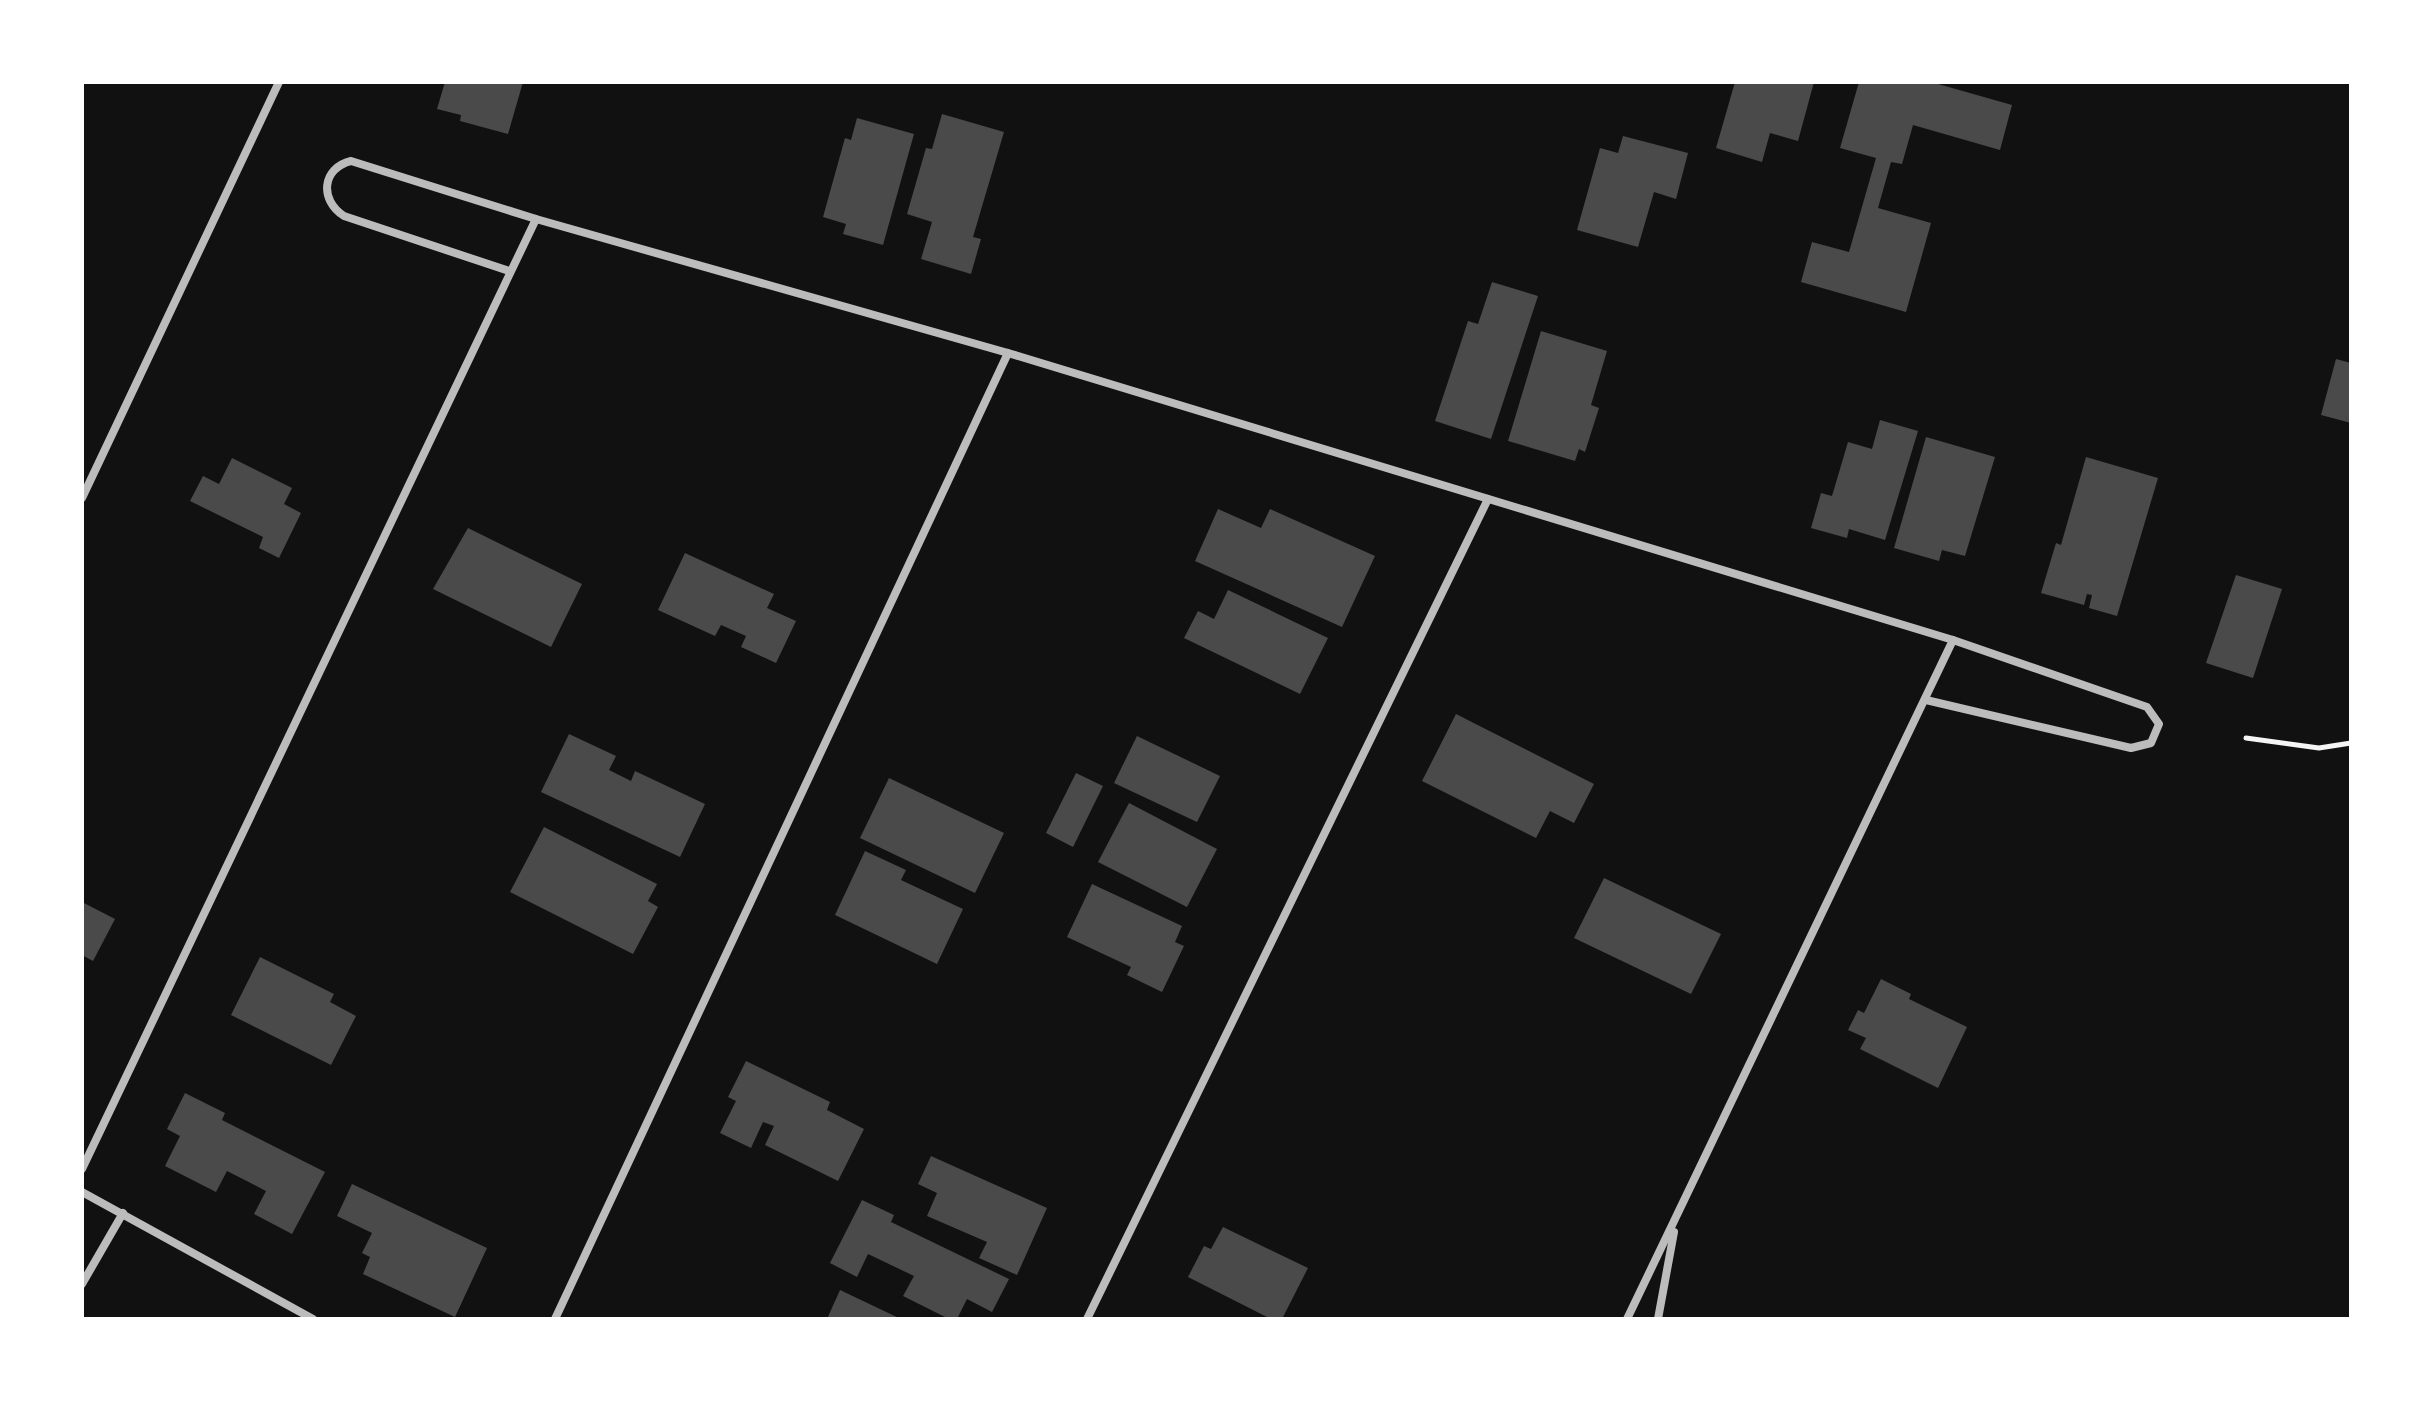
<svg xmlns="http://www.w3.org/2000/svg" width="2433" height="1401" viewBox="0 0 2433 1401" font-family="Cabin,sans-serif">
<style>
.building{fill:#4a4a4a}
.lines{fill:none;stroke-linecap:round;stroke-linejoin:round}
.path{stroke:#f5f5f5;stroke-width:5}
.minor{stroke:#bcbcbc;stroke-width:8}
</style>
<rect width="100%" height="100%" fill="#111"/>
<g class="building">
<polygon points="445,82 523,82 508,134 460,121 461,115 437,109"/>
<polygon points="1735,82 1814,82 1798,141 1770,133 1762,162 1716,148"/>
<polygon points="1859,82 1931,82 2012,105 2000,150 1913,125 1902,164 1891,162 1878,208 1931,223 1906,312 1801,282 1812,242 1849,252 1876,158 1840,148"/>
<polygon points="942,114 1004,132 973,237 981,239 971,274 921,259 932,222 907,214 926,148 932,149"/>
<polygon points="857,118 914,134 883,245 843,234 846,224 823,217 845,138 851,140"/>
<polygon points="1623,136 1688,153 1676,199 1654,192 1638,247 1577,230 1600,148 1618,153"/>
<polygon points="1492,282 1538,296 1491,439 1435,421 1468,321 1478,324"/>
<polygon points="1541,331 1607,351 1591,405 1599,408 1585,452 1579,449 1575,461 1508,441"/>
<polygon points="2336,359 2351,363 2351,423 2321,415"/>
<polygon points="1880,420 1918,431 1885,540 1849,529 1847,538 1811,528 1821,493 1832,496 1848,442 1872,449"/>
<polygon points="1926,437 1995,457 1965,556 1942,550 1939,561 1894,548"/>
<polygon points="2086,457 2158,478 2117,616 2089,608 2092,595 2087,594 2084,605 2041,593 2056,543 2061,545"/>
<polygon points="232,458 292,488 284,504 301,513 279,558 259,548 263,537 190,501 203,476 219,484"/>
<polygon points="1218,509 1261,528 1270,509 1375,556 1342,627 1195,561"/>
<polygon points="468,528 582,584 551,647 433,589"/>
<polygon points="685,553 774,594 767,608 796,621 776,663 741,647 746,636 721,625 715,636 658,610"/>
<polygon points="2236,575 2282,589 2253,678 2206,663"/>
<polygon points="1228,590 1328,638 1300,694 1184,638 1198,611 1214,619"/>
<polygon points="1456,714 1594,784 1574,823 1550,811 1536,838 1422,781"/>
<polygon points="569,734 616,756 609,770 631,781 635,771 705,804 680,857 541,792"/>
<polygon points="1137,736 1220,776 1197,822 1114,783"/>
<polygon points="1076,773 1103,786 1073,847 1046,833"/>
<polygon points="889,778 1004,833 975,893 860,838"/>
<polygon points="1129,803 1217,849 1187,907 1098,862"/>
<polygon points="544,827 657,884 648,901 658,907 633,954 510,892"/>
<polygon points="865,851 906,870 901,880 963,909 937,964 835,915"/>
<polygon points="1604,878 1721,934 1691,994 1574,938"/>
<polygon points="1092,884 1182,926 1175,942 1184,946 1162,992 1127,975 1131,967 1067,937"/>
<polygon points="82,902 115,919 93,961 82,955"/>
<polygon points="260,957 334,994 330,1002 356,1016 331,1065 231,1015"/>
<polygon points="1881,979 1911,994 1909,999 1967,1027 1938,1088 1860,1049 1866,1038 1848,1030 1858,1010 1864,1013"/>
<polygon points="746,1061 830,1102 827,1110 864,1129 838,1181 765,1145 774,1126 763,1122 751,1148 720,1133 736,1101 728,1097"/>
<polygon points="185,1093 225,1113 222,1120 325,1172 292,1234 254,1214 266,1191 227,1171 216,1192 165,1166 180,1136 167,1129"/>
<polygon points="931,1156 1047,1208 1017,1275 979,1258 987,1242 927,1216 937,1193 918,1184"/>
<polygon points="352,1184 487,1248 455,1317 363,1274 370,1257 362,1253 372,1233 337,1216"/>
<polygon points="862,1200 894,1215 891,1222 1009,1279 992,1312 967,1299 957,1319 949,1319 903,1296 914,1276 868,1254 857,1277 830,1263"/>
<polygon points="1223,1227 1308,1268 1282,1319 1271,1319 1188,1277 1204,1246 1211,1249"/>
<polygon points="840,1290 901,1319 827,1319"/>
</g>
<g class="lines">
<polyline class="path" points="2246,738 2319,748 2351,743"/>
<g class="minor">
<path d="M 509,271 L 344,216 C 319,200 322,168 351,161 L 536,219 L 1008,353 L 1953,640 L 2147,707 L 2159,724 L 2151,743 L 2131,748 L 1926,700"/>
<polyline points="82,498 279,82"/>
<polyline points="82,1169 536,219"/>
<polyline points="82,1192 313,1319"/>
<polyline points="82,1284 123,1213"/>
<polyline points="555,1319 1008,353"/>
<polyline points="1087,1319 1488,499"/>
<polyline points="1627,1319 1953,640"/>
<polyline points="1658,1319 1674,1232"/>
</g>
</g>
<rect width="2433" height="1401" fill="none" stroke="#ffffff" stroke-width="168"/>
</svg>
